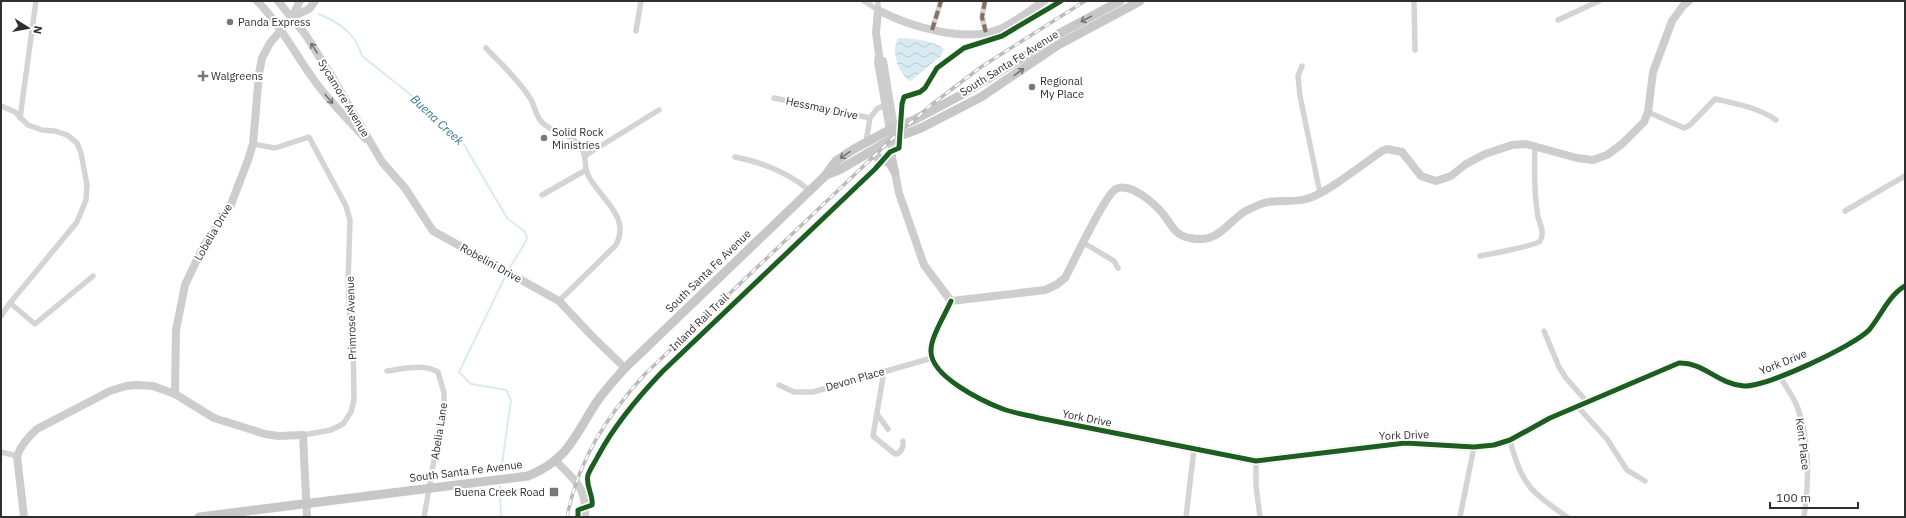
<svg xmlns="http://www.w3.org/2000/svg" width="1906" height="518" viewBox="0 0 1906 518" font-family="'IBM Plex Sans',sans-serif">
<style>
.water{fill:url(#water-waves)}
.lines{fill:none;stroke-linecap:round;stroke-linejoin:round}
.stream{stroke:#d9ebf2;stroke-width:2}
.street{stroke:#d4d4d4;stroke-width:5.5}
.secondary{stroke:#cdcdcd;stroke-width:8}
.primary{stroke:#c7c7c7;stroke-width:9}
.rail-casing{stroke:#bbb;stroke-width:3.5}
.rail{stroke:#fff;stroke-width:2;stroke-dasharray:6;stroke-linecap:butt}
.quiet{stroke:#8d6e63;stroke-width:4;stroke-dasharray:8 4;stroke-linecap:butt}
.cycleway-casing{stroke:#fff;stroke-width:8}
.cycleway{stroke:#1b5e20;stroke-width:5}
.oneway{stroke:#737373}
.oneway2{stroke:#767676}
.poi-dot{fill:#787878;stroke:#fff;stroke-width:1.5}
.labels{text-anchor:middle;stroke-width:4;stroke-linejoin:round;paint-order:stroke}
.poi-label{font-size:11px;fill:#2f2f2f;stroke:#fff;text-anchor:start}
.street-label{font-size:11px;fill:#2f2f2f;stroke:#fff}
.water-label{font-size:12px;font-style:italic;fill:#3c7b91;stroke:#fff}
</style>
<defs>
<pattern id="water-waves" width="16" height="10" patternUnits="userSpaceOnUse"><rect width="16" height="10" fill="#d9ebf2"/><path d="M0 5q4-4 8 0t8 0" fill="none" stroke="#bbcad0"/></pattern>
</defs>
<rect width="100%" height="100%" fill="#fff"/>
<path class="water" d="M 898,38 C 912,38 933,40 944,49 L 941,56 L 911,81 L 908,80 C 897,69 891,53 898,38 Z"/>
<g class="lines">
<g class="stream">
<path d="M 319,14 C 340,23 356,34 362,56 L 426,107 L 463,143 L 507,218 L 524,231 L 527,237 L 525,243 L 510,267"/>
<polyline points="501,471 511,400 506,390 471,384 459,372 505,277"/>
<polyline points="500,486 501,517"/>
</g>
<g class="street">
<polyline points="864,1 878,10 878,1"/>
<polyline points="985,1 982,17 986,33"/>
<polyline points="1414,1 1415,50"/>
<polyline points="1558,20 1599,1"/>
<polyline points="932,30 941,1"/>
<polyline points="636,31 641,1"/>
<path d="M 486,48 C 501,64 518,79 530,98 C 534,104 535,113 540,120 C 549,132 564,131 575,141 C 591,156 581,162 589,177 C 601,199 631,217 616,245 L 559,301"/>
<polyline points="1302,66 1298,76 1300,96 1320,193"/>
<polyline points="774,98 870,118 866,142"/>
<polyline points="1,106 15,112 28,125 42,130 55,131 67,135 77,143 81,153 87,185 86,200 77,222 10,303 1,316"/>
<path d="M 1648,112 L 1684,128 L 1690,125 L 1715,99 C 1737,104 1757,107 1776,120"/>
<polyline points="20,118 36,1"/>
<polyline points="870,118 877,109 885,105"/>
<polyline points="253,144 275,148 309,137 346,206 350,220 348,282 350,321 353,333 354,400 351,412 343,424 331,430 303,435"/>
<polyline points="586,155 659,110"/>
<path d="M 735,157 C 761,162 788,173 809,190"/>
<polyline points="542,195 586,170"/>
<polyline points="1845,211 1905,176"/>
<polyline points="1084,243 1114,261 1118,268"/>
<path d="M 1480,256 C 1489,254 1536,246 1540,241 C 1545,233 1540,224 1538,217 C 1534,193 1534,170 1535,146"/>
<polyline points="10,303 35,324 93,276"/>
<polyline points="1544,331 1559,367 1566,378 1587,402"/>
<path d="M 387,371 C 403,369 423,363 438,372 L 444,393 L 444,404 L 424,517"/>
<path d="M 884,371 L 873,436 L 895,454 C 901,454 904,446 903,441"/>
<path d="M 1780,376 C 1785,386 1793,396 1797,406 C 1810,440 1809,482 1804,517"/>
<polyline points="779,385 794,392 813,392 932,358"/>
<polyline points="1577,406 1607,439 1627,470 1645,481"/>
<polyline points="877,414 888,429"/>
<path d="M 1510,440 C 1521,484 1530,491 1567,517"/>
<polyline points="1,452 17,456"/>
<polyline points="1256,461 1256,486 1260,517"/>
<polyline points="1186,517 1194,449"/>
<polyline points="1460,517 1474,447"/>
</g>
<g class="secondary">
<path d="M 257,1 C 280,24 295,54 314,80 C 329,101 348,120 366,139"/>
<polyline points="278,1 305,34 334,80 382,162 405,188 433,231 559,301 591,335 625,368"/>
<polyline points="292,17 309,9 315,1"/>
<polyline points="883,61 894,128 892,139 892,157 899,193 924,265 951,301"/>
<path d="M 891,136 L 878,62 L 879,55 L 876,33 L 878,10 C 910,27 968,44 1002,28 C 1017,21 1030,10 1044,1"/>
<path d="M 951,301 C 945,315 930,338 931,352 C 932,377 982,401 1003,409 C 1014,413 1027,415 1039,418 L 1256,461 L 1405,443 L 1474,447 L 1494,445 L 1510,440 L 1550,418 L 1679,363 C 1704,362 1717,384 1744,386 C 1766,387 1854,346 1869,330 C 1881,316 1888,296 1905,286"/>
<path d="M 951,301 L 1045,290 L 1056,285 L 1065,278 C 1073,263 1106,193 1116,189 C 1131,182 1155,204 1164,215 C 1171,225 1176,236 1190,238 C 1217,244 1225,225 1244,212 C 1250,209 1257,205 1264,203 C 1277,199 1292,203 1306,199 C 1325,195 1364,163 1382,151 L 1387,149 L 1402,152 L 1421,176 L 1436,181 L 1451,176 L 1466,164 L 1485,154 L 1512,145 L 1526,144 L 1577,158 L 1593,160 L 1607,155 L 1622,144 L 1644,122 L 1648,112 L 1653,72 L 1672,21 L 1683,6 L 1689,1"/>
<polyline points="175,394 176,330 185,285 204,245 230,207 248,160 253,144 259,74 262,58 270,43 292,17 300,1"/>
<path d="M 556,461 C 575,481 587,487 585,517"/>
<path d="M 24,517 L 17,456 C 21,445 28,437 37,429 L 110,391 L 126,386 L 136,385 L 153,386 L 175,394 L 214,418 L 265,434 L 278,436 L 303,435 L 307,517"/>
</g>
<g class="primary">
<polyline points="869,153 890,163 895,172"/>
<polyline points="826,175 839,170 892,139 921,128 981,97 1058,45 1140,1"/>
<path d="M 199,517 L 528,476 C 568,460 574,437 596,403 C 604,391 615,379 625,368 L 825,176 L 836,161 L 854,149 L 891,129 L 914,120 L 961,95 L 1024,57 L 1053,37 L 1120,1"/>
</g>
<defs>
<path id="rail" d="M 567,517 C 578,460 607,416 645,374 L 892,139 L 931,105 L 981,67 L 1085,1"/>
</defs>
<use href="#rail" class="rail-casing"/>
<use href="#rail" class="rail"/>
<g class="quiet">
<polyline points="985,1 982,17 986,33"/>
<polyline points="932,30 941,1"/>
</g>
<defs>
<g id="cycleway">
<path d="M 951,301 C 945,315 930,338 931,352 C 932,377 982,401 1003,409 C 1014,413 1027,415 1039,418 L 1256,461 L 1405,443 L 1474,447 L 1494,445 L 1510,440 L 1550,418 L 1679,363 C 1704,362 1717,384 1744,386 C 1766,387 1854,346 1869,330 C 1881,316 1888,296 1905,286"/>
<path d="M 578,517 L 578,510 L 592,505 C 594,495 585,486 588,475 C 590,469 595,462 598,456 C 615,424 638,397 663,371 L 875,169 L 890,152 L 899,148 L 902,104 L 904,97 L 920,92 L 925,88 L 937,68 L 964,48 L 1002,36 L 1061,1"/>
</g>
</defs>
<use href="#cycleway" class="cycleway-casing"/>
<use href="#cycleway" class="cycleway"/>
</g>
<defs><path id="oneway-shaft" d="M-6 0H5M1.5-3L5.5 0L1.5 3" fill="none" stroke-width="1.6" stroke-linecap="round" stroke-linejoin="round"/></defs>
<g class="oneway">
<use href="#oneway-shaft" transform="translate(1086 19) rotate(152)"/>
<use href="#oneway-shaft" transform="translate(1019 72) rotate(-35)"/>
<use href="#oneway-shaft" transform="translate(845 155) rotate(146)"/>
</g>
<g class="oneway2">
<use href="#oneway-shaft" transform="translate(314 48) rotate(-123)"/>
<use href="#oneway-shaft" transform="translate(329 99) rotate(50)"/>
</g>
<g class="poi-dot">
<circle cx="230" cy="22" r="4"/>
<path d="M201 70h4v4h4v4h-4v4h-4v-4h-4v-4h4z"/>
<circle cx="1032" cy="87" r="4"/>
<circle cx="544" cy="138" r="4"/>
<rect x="549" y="487" width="10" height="10" rx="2"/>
</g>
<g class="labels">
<g class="poi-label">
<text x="238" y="26">Panda Express</text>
<text x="211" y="80">Walgreens</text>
<text x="1040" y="85">Regional<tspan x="1040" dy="13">My Place</tspan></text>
<text x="552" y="136">Solid Rock<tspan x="552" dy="13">Ministries</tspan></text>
<text x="545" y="496" text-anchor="end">Buena Creek Road</text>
</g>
<g class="street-label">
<text transform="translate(1009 63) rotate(-32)" y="4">South Santa Fe Avenue</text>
<text transform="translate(344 98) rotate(59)" y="4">Sycamore Avenue</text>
<text transform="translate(822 108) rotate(12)" y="4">Hessmay Drive</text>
<text transform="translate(213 232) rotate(-60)" y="4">Lobelia Drive</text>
<text transform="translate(491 263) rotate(29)" y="4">Robelini Drive</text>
<text transform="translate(708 271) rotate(-44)" y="4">South Santa Fe Avenue</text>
<text transform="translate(351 318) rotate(-92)" y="4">Primrose Avenue</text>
<text transform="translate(699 322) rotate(-44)" y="4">Inland Rail Trail</text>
<text transform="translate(1783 362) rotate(-22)" y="4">York Drive</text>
<text transform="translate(855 379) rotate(-16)" y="4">Devon Place</text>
<text transform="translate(1087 418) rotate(11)" y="4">York Drive</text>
<text transform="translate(439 431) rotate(-81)" y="4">Abelia Lane</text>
<text transform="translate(1404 435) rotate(-2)" y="4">York Drive</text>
<text transform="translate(1803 444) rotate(83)" y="4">Kent Place</text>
<text transform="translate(466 471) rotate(-7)" y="4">South Santa Fe Avenue</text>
</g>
<g class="water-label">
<text transform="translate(437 120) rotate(43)" y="4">Buena Creek</text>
</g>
</g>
<rect width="1906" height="518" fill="none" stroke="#2f2f2f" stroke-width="4"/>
<g transform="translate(28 28) rotate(101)" stroke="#ffffff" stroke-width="3" paint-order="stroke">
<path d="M0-3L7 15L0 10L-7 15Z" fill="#2f2f2f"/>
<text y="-6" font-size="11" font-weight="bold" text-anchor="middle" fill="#2f2f2f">N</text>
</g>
<path d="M1770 502v6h88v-6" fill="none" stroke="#2f2f2f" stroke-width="2"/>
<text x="1776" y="502" font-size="12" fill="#2f2f2f" stroke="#ffffff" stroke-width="3" paint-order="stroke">100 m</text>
</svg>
